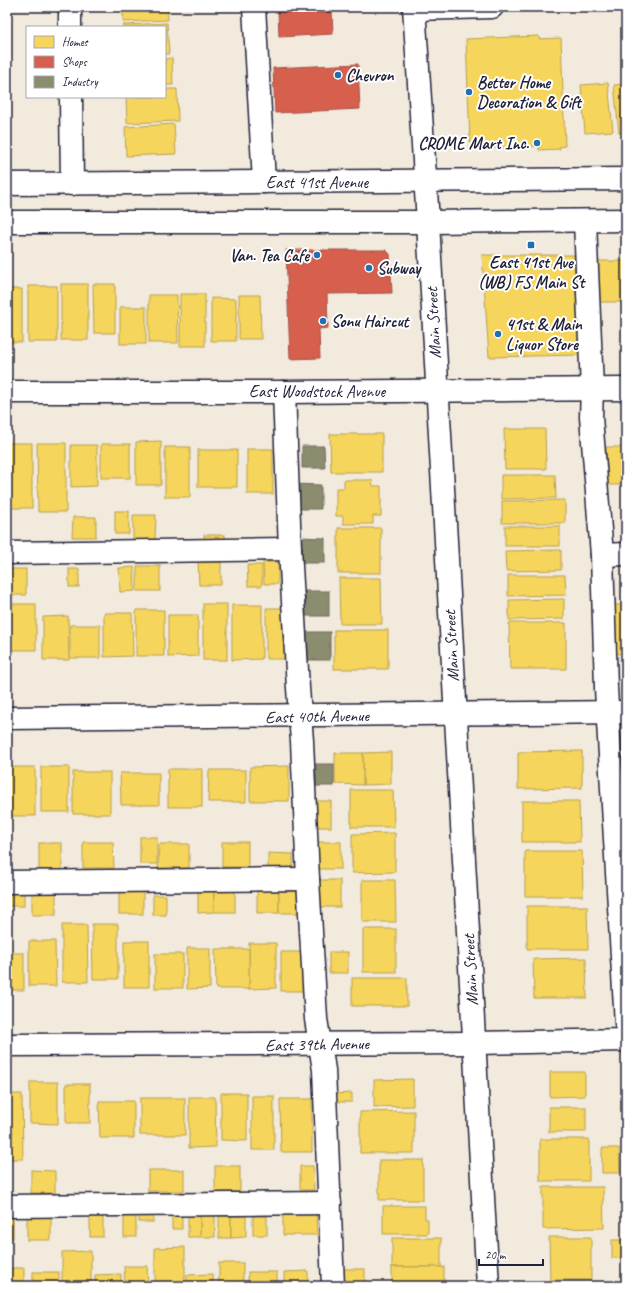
<svg xmlns="http://www.w3.org/2000/svg" width="633" height="1293" viewBox="0 0 633 1293" font-family="Caveat,sans-serif">
<style>
.homes{fill:#f6d55c;stroke:#b69f52}
.shops{fill:#d6604d;stroke:#a04d48}
.industry{fill:#8c8c6e;stroke:#6c6c5f}
.lines{fill:none;stroke-linecap:round;stroke-linejoin:round}
.minor-casing{stroke:#22223b;stroke-width:25}
.major-casing{stroke:#22223b;stroke-width:25}
.minor{stroke:#fff;stroke-width:22}
.major{stroke:#fff;stroke-width:22}
.poi-dot{fill:#1f6fb2;stroke:#fff;stroke-width:1.5}
.labels{text-anchor:middle;stroke-width:4;stroke-linejoin:round;paint-order:stroke}
.poi-label{font-size:17px;font-weight:bold;fill:#22223b;stroke:#fff;text-anchor:start}
.street-label{font-size:17px;fill:#22223b;stroke:#fff}
</style>
<rect width="100%" height="100%" fill="#f2eadc"/>
<filter id="ink" filterUnits="userSpaceOnUse"><feTurbulence type="fractalNoise" baseFrequency=".025" numOctaves="2"/><feDisplacementMap in="SourceGraphic" scale="8" xChannelSelector="R" yChannelSelector="G"/><feConvolveMatrix kernelMatrix="1 2 1 2 8 2 1 2 1" color-interpolation-filters="sRGB"/></filter>
<g filter="url(#ink)">
<g class="homes">
<polygon points="123,7 167,7 168,20 123,22"/>
<polygon points="167,23 169,54 165,54 165,27 123,27 123,25"/>
<polygon points="539,36 539,39 561,38 565,146 559,147 560,149 539,150 539,146 478,149 470,142 466,39"/>
<rect x="7" y="44" width="2" height="28"/>
<polygon points="172,58 173,85 165,85 165,59"/>
<polygon points="608,83 613,131 585,133 581,85"/>
<polygon points="626,84 626,132 619,133 614,85"/>
<polygon points="165,89 177,89 178,121 127,123 126,97 165,97"/>
<polygon points="174,124 176,154 126,156 125,127"/>
<polygon points="482,255 574,255 580,355 489,357"/>
<rect x="598" y="261" width="28" height="41"/>
<rect x="61" y="284" width="27" height="56"/>
<polygon points="93,284 115,284 115,333 94,333"/>
<rect x="28" y="286" width="29" height="56"/>
<rect x="7" y="289" width="15" height="53"/>
<rect x="180" y="294" width="25" height="52"/>
<polygon points="149,295 177,295 178,343 149,343"/>
<polygon points="239,295 260,295 261,339 239,339"/>
<polygon points="211,298 236,299 236,341 211,341"/>
<rect x="120" y="307" width="26" height="37"/>
<polygon points="504,429 545,429 546,469 505,469"/>
<polygon points="330,434 382,434 382,472 331,472"/>
<polygon points="161,441 161,485 136,485 136,442"/>
<rect x="7" y="443" width="25" height="65"/>
<polygon points="37,443 66,443 66,512 38,512"/>
<rect x="101" y="444" width="29" height="34"/>
<polygon points="71,445 97,445 97,486 71,487"/>
<rect x="165" y="447" width="25" height="50"/>
<polygon points="606,447 626,447 626,485 607,485"/>
<rect x="247" y="449" width="26" height="45"/>
<rect x="198" y="450" width="39" height="37"/>
<polygon points="501,475 555,475 556,498 501,499"/>
<polygon points="344,480 372,480 373,486 381,486 381,516 373,516 373,524 343,524 343,516 336,516 336,488 344,488"/>
<polygon points="565,500 565,523 502,523 502,501"/>
<rect x="115" y="511" width="14" height="23"/>
<polygon points="133,515 156,515 155,541 133,541"/>
<polygon points="73,517 96,517 96,537 72,537"/>
<rect x="505" y="526" width="55" height="20"/>
<rect x="338" y="528" width="43" height="45"/>
<rect x="204" y="535" width="21" height="10"/>
<polygon points="561,550 561,570 506,571 505,551"/>
<polygon points="198,562 221,562 221,585 199,585"/>
<polygon points="263,562 278,562 278,584 264,584"/>
<polygon points="247,565 262,565 262,586 248,586"/>
<rect x="137" y="566" width="23" height="25"/>
<polygon points="134,567 135,591 120,592 119,568"/>
<rect x="7" y="569" width="19" height="26"/>
<rect x="69" y="569" width="10" height="18"/>
<polygon points="508,575 565,575 566,595 508,596"/>
<polygon points="339,578 381,578 382,624 340,624"/>
<polygon points="564,599 564,619 509,620 509,600"/>
<rect x="7" y="604" width="29" height="46"/>
<rect x="203" y="604" width="24" height="56"/>
<polygon points="232,605 262,605 262,659 232,660"/>
<polygon points="615,605 626,605 626,653 615,654"/>
<polygon points="266,608 286,608 287,659 266,659"/>
<rect x="136" y="610" width="28" height="46"/>
<polygon points="104,613 132,613 133,656 104,657"/>
<polygon points="168,615 198,615 198,656 168,657"/>
<polygon points="68,616 69,660 43,660 43,617"/>
<polygon points="509,623 566,623 566,669 510,669"/>
<rect x="70" y="625" width="30" height="33"/>
<rect x="334" y="630" width="54" height="39"/>
<polygon points="582,751 582,788 518,789 518,752"/>
<polygon points="391,752 391,784 363,785 363,753"/>
<polygon points="335,753 363,753 363,785 335,784"/>
<polygon points="623,760 626,760 626,811 624,811"/>
<polygon points="289,766 289,801 250,801 250,767"/>
<rect x="7" y="767" width="28" height="49"/>
<rect x="41" y="767" width="28" height="45"/>
<rect x="168" y="769" width="34" height="38"/>
<polygon points="209,770 246,770 246,802 208,802"/>
<rect x="73" y="772" width="37" height="42"/>
<polygon points="120,773 159,773 159,805 121,805"/>
<polygon points="351,790 393,790 394,827 351,827"/>
<rect x="316" y="801" width="15" height="26"/>
<polygon points="522,801 579,801 580,842 522,842"/>
<polygon points="395,833 395,872 352,873 352,834"/>
<rect x="140" y="837" width="17" height="27"/>
<polygon points="83,842 113,842 114,868 83,868"/>
<rect x="222" y="842" width="26" height="25"/>
<rect x="316" y="842" width="25" height="27"/>
<rect x="39" y="843" width="23" height="27"/>
<polygon points="159,844 189,844 189,868 158,868"/>
<polygon points="525,851 582,851 583,896 525,896"/>
<polygon points="268,853 293,854 293,871 268,871"/>
<rect x="319" y="880" width="21" height="27"/>
<polygon points="362,880 395,880 396,922 362,922"/>
<polygon points="214,889 214,912 198,913 198,890"/>
<rect x="214" y="889" width="21" height="23"/>
<rect x="7" y="890" width="17" height="16"/>
<rect x="119" y="890" width="24" height="24"/>
<rect x="32" y="891" width="24" height="24"/>
<rect x="257" y="891" width="22" height="22"/>
<rect x="279" y="891" width="23" height="22"/>
<rect x="153" y="895" width="13" height="20"/>
<polygon points="527,906 587,906 588,949 527,949"/>
<polygon points="92,924 118,924 118,979 93,979"/>
<polygon points="62,925 87,925 88,982 62,982"/>
<rect x="363" y="929" width="33" height="43"/>
<polygon points="29,941 55,941 56,986 29,986"/>
<rect x="124" y="941" width="25" height="46"/>
<polygon points="249,943 276,943 276,988 249,989"/>
<polygon points="187,948 210,948 210,988 187,989"/>
<polygon points="215,949 249,949 249,989 216,989"/>
<rect x="281" y="952" width="22" height="39"/>
<rect x="329" y="952" width="19" height="21"/>
<rect x="7" y="953" width="17" height="37"/>
<rect x="155" y="954" width="28" height="34"/>
<polygon points="586,958 587,998 534,998 533,959"/>
<rect x="352" y="978" width="55" height="28"/>
<polygon points="550,1072 585,1072 585,1096 550,1097"/>
<polygon points="413,1079 413,1106 374,1107 374,1080"/>
<polygon points="30,1082 58,1082 58,1124 30,1123"/>
<rect x="66" y="1084" width="24" height="39"/>
<polygon points="221,1093 247,1093 247,1141 221,1140"/>
<polygon points="352,1093 352,1102 333,1102 333,1094"/>
<polygon points="7,1094 22,1094 23,1159 7,1159"/>
<rect x="252" y="1096" width="22" height="54"/>
<polygon points="189,1097 215,1097 216,1147 189,1148"/>
<rect x="140" y="1098" width="45" height="37"/>
<polygon points="280,1099 312,1099 312,1152 281,1152"/>
<polygon points="99,1101 134,1101 134,1138 100,1138"/>
<rect x="549" y="1107" width="37" height="25"/>
<polygon points="414,1111 414,1153 360,1153 360,1112"/>
<rect x="540" y="1139" width="49" height="42"/>
<polygon points="602,1148 619,1148 620,1173 602,1173"/>
<rect x="379" y="1160" width="44" height="40"/>
<rect x="215" y="1166" width="25" height="26"/>
<polygon points="300,1166 313,1166 314,1190 300,1190"/>
<polygon points="31,1170 55,1171 55,1193 31,1193"/>
<rect x="148" y="1170" width="36" height="21"/>
<polygon points="543,1187 603,1187 604,1228 543,1229"/>
<polygon points="383,1206 425,1206 425,1219 428,1219 428,1234 383,1234"/>
<rect x="139" y="1211" width="14" height="11"/>
<polygon points="283,1211 316,1211 317,1235 283,1235"/>
<rect x="172" y="1213" width="10" height="16"/>
<rect x="124" y="1214" width="12" height="23"/>
<rect x="200" y="1215" width="15" height="22"/>
<rect x="7" y="1216" width="6" height="22"/>
<rect x="90" y="1216" width="13" height="21"/>
<rect x="188" y="1216" width="12" height="21"/>
<rect x="219" y="1216" width="12" height="22"/>
<polygon points="231,1216 246,1216 246,1237 231,1238"/>
<rect x="253" y="1216" width="14" height="19"/>
<rect x="27" y="1217" width="24" height="23"/>
<polygon points="549,1237 591,1237 591,1280 550,1280"/>
<rect x="392" y="1238" width="49" height="29"/>
<rect x="612" y="1240" width="14" height="18"/>
<polygon points="185,1247 185,1286 155,1286 155,1248"/>
<polygon points="91,1251 91,1286 62,1286 62,1252"/>
<rect x="219" y="1263" width="24" height="23"/>
<polygon points="124,1266 147,1266 148,1286 125,1286"/>
<rect x="392" y="1267" width="52" height="19"/>
<rect x="7" y="1268" width="17" height="18"/>
<rect x="343" y="1269" width="22" height="17"/>
<polygon points="308,1271 308,1286 284,1286 284,1272"/>
<rect x="33" y="1272" width="26" height="14"/>
<rect x="248" y="1272" width="29" height="14"/>
<polygon points="121,1274 121,1286 95,1286 95,1275"/>
<polygon points="213,1274 213,1286 187,1286 187,1275"/>
</g>
<g class="shops">
<polygon points="332,10 333,34 279,37 278,12"/>
<polygon points="358,64 360,109 275,113 273,68"/>
<polygon points="286,250 386,250 390,254 392,293 327,294 328,328 319,329 320,358 290,359"/>
</g>
<g class="industry">
<polygon points="302,446 324,446 325,468 302,468"/>
<polygon points="294,484 321,485 321,509 294,509"/>
<polygon points="300,537 325,538 325,563 300,563"/>
<rect x="305" y="591" width="24" height="25"/>
<rect x="306" y="632" width="24" height="28"/>
<rect x="316" y="764" width="18" height="22"/>
</g>
<g class="lines">
<defs>
<g id="minor">
<polyline points="70,7 70,27"/>
<polyline points="254,7 264,182"/>
<polyline points="414,9 492,7"/>
<polyline points="71,97 72,184"/>
<polyline points="585,221 592,389 591,417 602,555 606,688 626,1024"/>
<polyline points="7,392 284,392 626,389"/>
<polyline points="284,392 290,549 298,688 302,741 308,879 316,1019 324,1070 333,1286"/>
<polyline points="7,553 290,549"/>
<polyline points="602,555 626,554"/>
<polyline points="7,718 626,712"/>
<polyline points="7,882 308,879"/>
<polyline points="7,1045 474,1043 626,1040"/>
<polyline points="7,1206 330,1203"/>
</g>
<g id="major">
<polyline points="414,7 428,222 488,1286"/>
<polyline points="7,184 626,179"/>
<polyline points="7,222 428,222 626,220"/>
</g>
</defs>
<use href="#minor" class="minor-casing"/>
<use href="#major" class="major-casing"/>
<use href="#minor" class="minor"/>
<use href="#major" class="major"/>
</g>
</g>
<g class="poi-dot">
<circle cx="338" cy="75" r="4"/>
<circle cx="469" cy="92" r="4"/>
<circle cx="537" cy="143" r="4"/>
<rect x="527" y="241" width="8" height="8" rx="2"/>
<circle cx="317" cy="255" r="4"/>
<circle cx="369" cy="268" r="4"/>
<circle cx="323" cy="321" r="4"/>
<circle cx="498" cy="334" r="4"/>
</g>
<g class="labels">
<g class="poi-label">
<text x="346" y="81">Chevron</text>
<text x="477" y="88">Better Home<tspan x="477" dy="20">Decoration &amp; Gift</tspan></text>
<text x="529" y="149" text-anchor="end">CROME Mart Inc.</text>
<text x="309" y="261" text-anchor="end">Van. Tea Cafe</text>
<text x="531" y="268" text-anchor="middle">East 41st Ave<tspan x="531" dy="20">(WB) FS Main St</tspan></text>
<text x="377" y="274">Subway</text>
<text x="331" y="327">Sonu Haircut</text>
<text x="506" y="330">41st &amp; Main<tspan x="506" dy="20">Liquor Store</tspan></text>
</g>
<g class="street-label">
<text x="317" y="188">East 41st Avenue</text>
<text transform="translate(433 323) rotate(-93)" y="6">Main Street</text>
<text x="317" y="397">East Woodstock Avenue</text>
<text transform="translate(451 646) rotate(-93)" y="6">Main Street</text>
<text transform="translate(317 716) rotate(-1)" y="6">East 40th Avenue</text>
<text transform="translate(470 970) rotate(-93)" y="6">Main Street</text>
<text transform="translate(317 1044) rotate(-1)" y="6">East 39th Avenue</text>
</g>
</g>
<rect width="633" height="1293" fill="none" stroke="#fff" stroke-width="24"/>
<rect x="12" y="12" width="609" height="1269" fill="none" stroke="#22223b" stroke-width="1.5" filter="url(#ink)"/>
<rect x="26" y="26" width="140" height="72" fill="#ffffff" stroke="#a7a7b1"/>
<rect x="34" y="36" width="20" height="12" fill="#f6d55c" stroke="#a7a7b1"/>
<text x="62" y="46" font-size="12" fill="#22223b">Homes</text>
<rect x="34" y="56" width="20" height="12" fill="#d6604d" stroke="#a7a7b1"/>
<text x="62" y="66" font-size="12" fill="#22223b">Shops</text>
<rect x="34" y="76" width="20" height="12" fill="#8c8c6e" stroke="#a7a7b1"/>
<text x="62" y="86" font-size="12" fill="#22223b">Industry</text>
<path d="M479 1259v6h64v-6" fill="none" stroke="#22223b" stroke-width="2"/>
<text x="485" y="1259" font-size="12" fill="#22223b" stroke="#ffffff" stroke-width="3" paint-order="stroke">20 m</text>
</svg>
